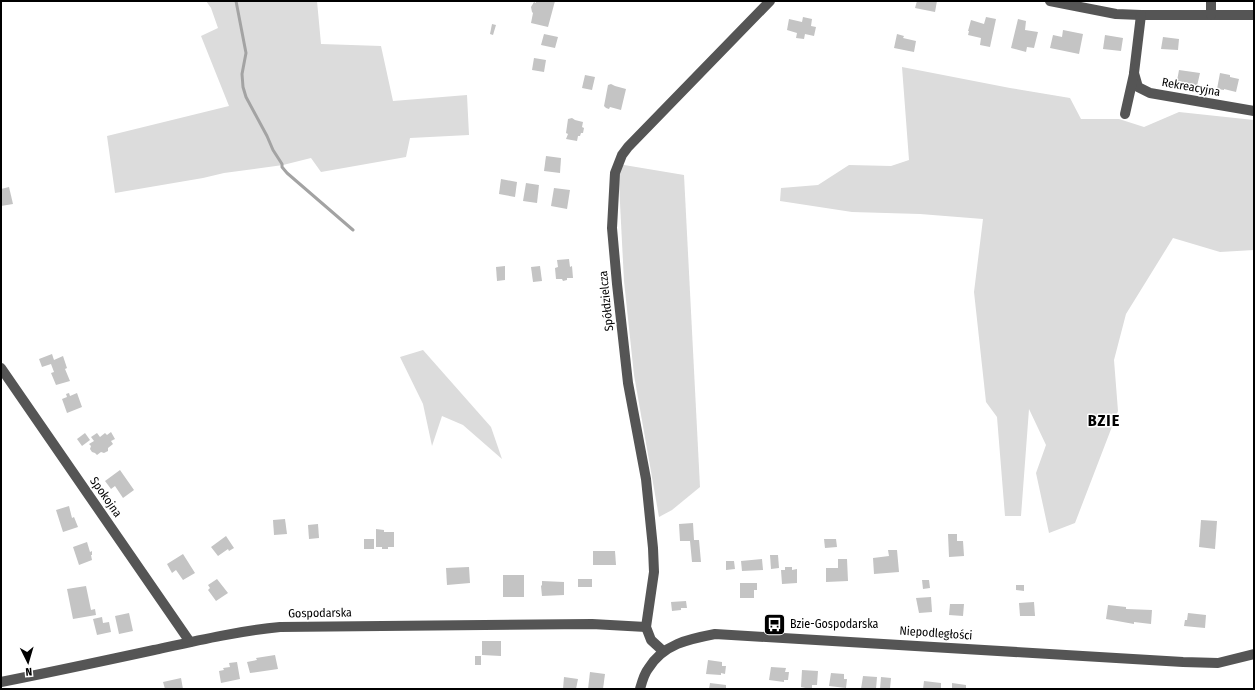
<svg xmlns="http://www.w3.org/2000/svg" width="1255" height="690" viewBox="0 0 1255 690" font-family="'Fira Sans Condensed',sans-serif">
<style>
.green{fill:#dcdcdc}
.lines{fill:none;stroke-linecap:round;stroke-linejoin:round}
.stream{stroke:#a3a3a3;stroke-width:3}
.building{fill:#c4c4c4}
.minor{stroke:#555;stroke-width:10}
.labels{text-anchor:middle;stroke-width:3;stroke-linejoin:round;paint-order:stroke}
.street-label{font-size:12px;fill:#000;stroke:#fff}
.poi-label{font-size:12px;fill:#000;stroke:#fff;text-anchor:start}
.district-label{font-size:16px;font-weight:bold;letter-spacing:1px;fill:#000;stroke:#fff}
</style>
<rect width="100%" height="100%" fill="#fff"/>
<g class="green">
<polygon points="206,1 317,1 321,44 381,46 393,101 467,95 469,135 410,138 406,157 321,172 311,158 283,165 224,173 203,178 115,193 107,136 229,106 201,36 218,28 211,8"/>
<polygon points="902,67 1010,88 1070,98 1081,119 1119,119 1144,127 1179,112 1254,120 1254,250 1220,252 1173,238 1126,314 1114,360 1118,411 1075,523 1049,533 1036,473 1046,445 1029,409 1021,516 1005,516 997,417 986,402 974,292 983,219 920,214 852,212 780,201 781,188 818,185 849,165 891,166 909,160"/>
<polygon points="618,164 684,175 700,487 672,510 659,517 634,375 624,281"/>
<polygon points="423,350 491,427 502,459 463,425 442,416 432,446 423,404 400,357"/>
</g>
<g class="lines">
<polyline class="stream" points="236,1 246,53 242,74 243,87 246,97 267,136 273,150 282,164 282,167 287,173 353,230"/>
</g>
<g class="building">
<polygon points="536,1 555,1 548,27 531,23 533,13 532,12 531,7 534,2 536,3"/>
<polygon points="917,1 937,1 935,12 915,8"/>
<polygon points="803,17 812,19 811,26 816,27 814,36 805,34 804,39 796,38 797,33 787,30 789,19 802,22"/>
<polygon points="986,17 996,19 990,47 980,45 981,38 968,35 969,31 968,31 971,20 984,24"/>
<polygon points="1018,19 1026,21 1025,30 1038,32 1034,48 1027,47 1026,52 1011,48"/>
<polygon points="492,24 496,25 493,35 490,34"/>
<polygon points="1063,30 1083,34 1079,54 1050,48 1053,35 1062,37"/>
<polygon points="544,34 558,37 555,48 541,45"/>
<polygon points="897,34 904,36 903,38 916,41 914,52 894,48"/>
<polygon points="1105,35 1123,38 1121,51 1103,49"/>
<polygon points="1163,37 1179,39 1178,50 1161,49"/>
<polygon points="534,58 546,60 544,72 532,70"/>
<polygon points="1179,70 1200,73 1197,86 1188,85 1188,83 1177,81"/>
<polygon points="1220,73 1230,75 1230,77 1239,79 1236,92 1224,89 1224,90 1217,89"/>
<polygon points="585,75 595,77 592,90 582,88"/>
<polygon points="611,84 615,86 626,89 621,110 610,107 609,109 606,108 604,106 608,85"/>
<polygon points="572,118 575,120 583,122 582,127 584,128 583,133 581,133 580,136 578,136 577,141 566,139 568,134 566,133 568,119"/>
<polygon points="546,156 561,158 560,173 544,171"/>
<polygon points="501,179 517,182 515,197 499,194"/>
<polygon points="526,183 539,185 537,203 523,201"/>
<polygon points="9,187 13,204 1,206 1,189"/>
<polygon points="554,188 570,190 567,209 551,206"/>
<polygon points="569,259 570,267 572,266 573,278 567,278 567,280 563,281 562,279 556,279 555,268 558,267 557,260"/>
<polygon points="505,266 505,280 497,281 496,267"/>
<polygon points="540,266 542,281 533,282 531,267"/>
<polygon points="52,354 54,360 63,356 67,368 65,369 70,381 56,385 51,373 54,372 51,364 42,367 39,359"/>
<polygon points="69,393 70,396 77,393 82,407 67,413 62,399 67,397 66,394"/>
<polygon points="111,432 115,439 111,441 113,444 108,448 108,451 104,453 101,452 97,455 95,453 92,452 90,449 91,446 89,444 94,441 91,437 97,433 100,437 105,433 107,435"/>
<polygon points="85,433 90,440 82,446 77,439"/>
<polygon points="120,470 134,490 123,498 115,486 111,489 105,481"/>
<polygon points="69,506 72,518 74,517 78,527 63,532 56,510"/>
<polygon points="285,519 287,534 274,535 273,520"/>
<polygon points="1201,520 1217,521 1215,549 1199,547"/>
<polygon points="693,523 694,540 699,540 701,562 692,562 690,541 680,541 679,524"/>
<polygon points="318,524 319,538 309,539 308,525"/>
<polygon points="376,529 384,530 384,532 394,532 394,547 388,547 388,549 382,549 382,547 376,547"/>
<polygon points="948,534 957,534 957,541 963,541 964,556 949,557"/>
<polygon points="226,536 234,548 229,551 228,549 218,556 211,547"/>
<rect x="364" y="539" width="10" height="10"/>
<polygon points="824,539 836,539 837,547 825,548"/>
<polygon points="87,542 90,552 92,551 92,555 91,555 92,560 79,565 73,547"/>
<polygon points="888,550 897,550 899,572 874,574 873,558 889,556"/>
<polygon points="593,551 615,551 616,565 593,565"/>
<polygon points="183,554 195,573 183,580 176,570 172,573 167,564"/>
<polygon points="770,555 778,555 779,568 771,569"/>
<polygon points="762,559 763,570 742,571 741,561"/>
<polygon points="838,559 847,559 848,581 826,582 826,568 838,568"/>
<polygon points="726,561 734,561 735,569 726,570"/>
<polygon points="469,567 470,583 447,585 446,568"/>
<polygon points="785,567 792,567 792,570 797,569 797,583 782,584 781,570 785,570"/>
<rect x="503" y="575" width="21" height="22"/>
<polygon points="217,579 228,593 216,601 208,590 210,588 208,585"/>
<rect x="578" y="579" width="14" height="8"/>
<polygon points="922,580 929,580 930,588 923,589"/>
<polygon points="542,581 564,582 564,595 542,596 541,586 542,585"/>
<polygon points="740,583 757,583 757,590 754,590 754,598 740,598"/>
<polygon points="1016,585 1024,585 1024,591 1016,590"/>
<polygon points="86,586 91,610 95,609 96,615 73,619 67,589"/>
<polygon points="931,597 932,612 919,613 916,598"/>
<polygon points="686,601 687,608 681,608 681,610 672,611 671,602"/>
<polygon points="1034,602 1035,616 1020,616 1019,603"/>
<polygon points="950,604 964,604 963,616 949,615"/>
<polygon points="1108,605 1126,607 1126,609 1152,610 1151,624 1134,622 1134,624 1106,619"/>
<polygon points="129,613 133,631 119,634 115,616"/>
<polygon points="1188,613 1206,615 1205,628 1184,626 1185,620 1187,620"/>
<polygon points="102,617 103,623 109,622 111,632 97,635 93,619"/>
<polygon points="482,641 501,641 501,656 482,655"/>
<polygon points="275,655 278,669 250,673 247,662 257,660 256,658"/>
<rect x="475" y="656" width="6" height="9"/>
<polygon points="708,660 722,662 722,666 726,666 725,674 721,673 721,675 706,674"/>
<polygon points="237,662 240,679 221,683 219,671 224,670 223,668 230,667 229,663"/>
<polygon points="771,667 786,668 785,672 789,672 788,680 784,680 784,682 769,680"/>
<polygon points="802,670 818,671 817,685 812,685 812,688 810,689 801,687"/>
<polygon points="590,672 605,674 603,689 588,689"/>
<polygon points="831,673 844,674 844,679 847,679 846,688 829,686"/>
<polygon points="863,676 877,677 876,689 861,689"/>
<polygon points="564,677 578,679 576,689 563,689"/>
<polygon points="881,677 891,678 890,689 880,689"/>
<polygon points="181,678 183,689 165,689 163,682"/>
<polygon points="924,681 941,683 941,689 923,689"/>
<polygon points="710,683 726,685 726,689 709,689"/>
<polygon points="952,683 966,685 966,689 952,689"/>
</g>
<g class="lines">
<g class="minor">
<polyline points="1050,1 1116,14 1141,15 1254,15"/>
<polyline points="1211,1 1211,15"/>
<polyline points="1141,15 1134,73 1138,87 1150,93 1254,111"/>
<polyline points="1125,114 1134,74"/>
<polyline points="1,368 190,642"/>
<polyline points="663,651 651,640 646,627 654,572 653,548 646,479 628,383 617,284 612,228 615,173 622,155 628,147 770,1"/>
<path d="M 1,682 C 52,672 103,661 154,650 C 195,641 238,631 280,627 L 592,624 L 646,627"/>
<path d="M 640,689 C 642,682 644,674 648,669 C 663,644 689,639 715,634 L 1183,662 L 1218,663 L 1254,654"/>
</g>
</g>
<defs>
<symbol id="bus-square" viewBox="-11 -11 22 22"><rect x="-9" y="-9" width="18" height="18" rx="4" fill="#000" stroke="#fff"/><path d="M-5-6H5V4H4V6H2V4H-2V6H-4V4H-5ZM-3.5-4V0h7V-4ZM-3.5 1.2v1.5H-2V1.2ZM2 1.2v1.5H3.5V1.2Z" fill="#fff"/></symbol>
</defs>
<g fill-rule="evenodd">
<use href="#bus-square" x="762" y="612" width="25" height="25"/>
</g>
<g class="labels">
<g class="street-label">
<text transform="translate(1191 87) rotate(10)" y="4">Rekreacyjna</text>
<text transform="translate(606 301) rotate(-96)" y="4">Spółdzielcza</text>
<text transform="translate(106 497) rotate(55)" y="4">Spokojna</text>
<text transform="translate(320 613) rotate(-1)" y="4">Gospodarska</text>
<text transform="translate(936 633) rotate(4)" y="4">Niepodległości</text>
</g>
<g class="poi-label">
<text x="790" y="628">Bzie-Gospodarska</text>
</g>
<g class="district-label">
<text x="1104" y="426">BZIE</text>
</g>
</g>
<rect width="1255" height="690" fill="none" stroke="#000000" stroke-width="4"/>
<g transform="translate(28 662) rotate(175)" stroke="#ffffff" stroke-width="3" paint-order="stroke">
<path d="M0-3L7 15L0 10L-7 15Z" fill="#000000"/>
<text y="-6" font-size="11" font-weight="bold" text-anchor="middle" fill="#000000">N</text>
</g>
</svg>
